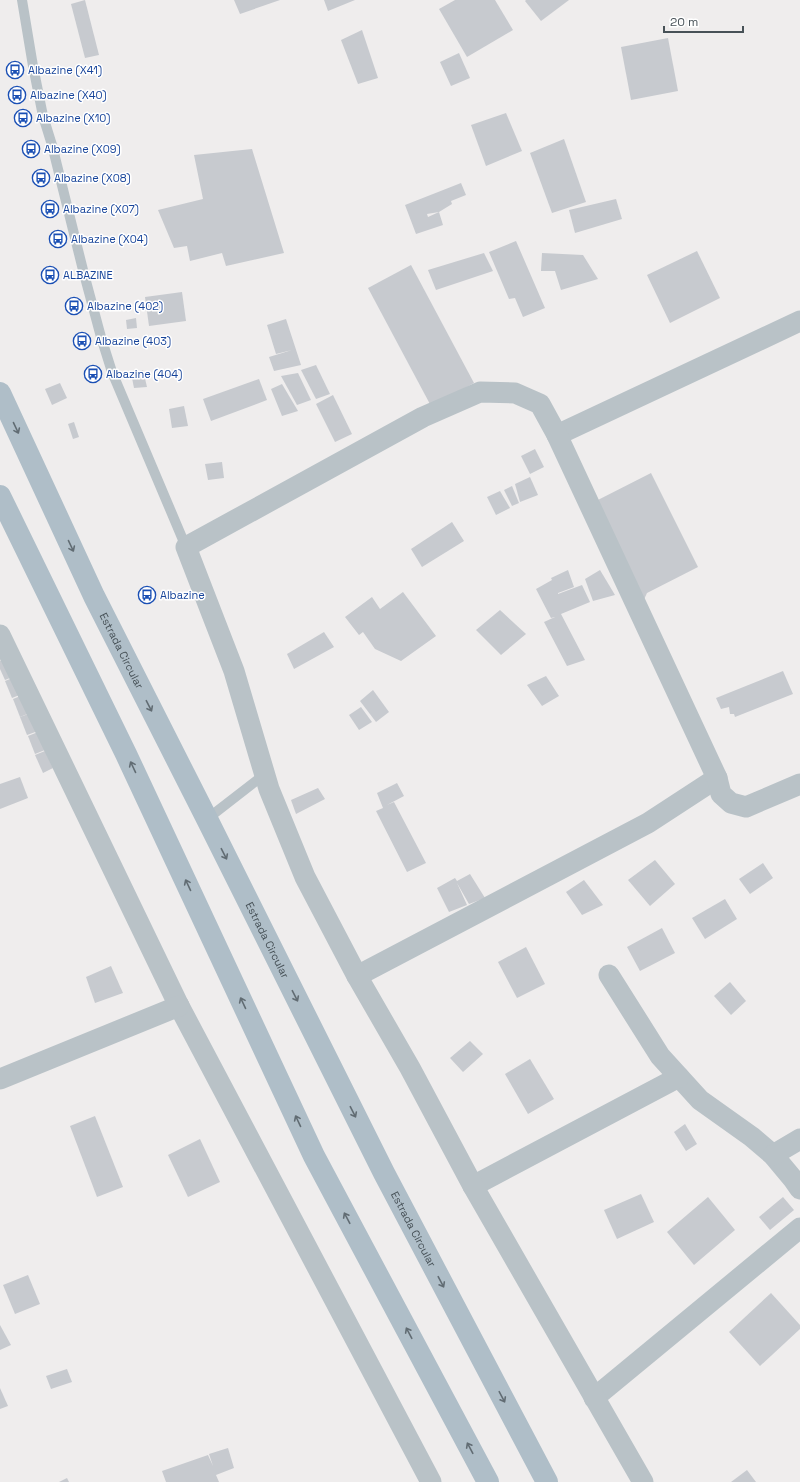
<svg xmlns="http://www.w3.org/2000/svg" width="800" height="1482" viewBox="0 0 800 1482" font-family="'Space Grotesk',sans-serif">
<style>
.building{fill:#c7cacf}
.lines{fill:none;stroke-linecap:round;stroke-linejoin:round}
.lane{stroke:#b9c2c7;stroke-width:10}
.street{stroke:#b9c2c7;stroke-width:21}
.primary{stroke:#afbec8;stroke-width:22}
.oneway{stroke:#616c73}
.labels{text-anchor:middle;stroke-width:3;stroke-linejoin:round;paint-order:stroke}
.transit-label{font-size:11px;fill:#164399;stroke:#fff;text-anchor:start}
.street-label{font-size:11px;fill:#475157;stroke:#fff}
</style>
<rect width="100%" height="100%" fill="#efeded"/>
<g class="building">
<polygon points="85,0 99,55 85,58 71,4"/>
<polygon points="234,0 280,0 240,14"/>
<polygon points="324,0 355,0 328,11"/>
<polygon points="455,0 495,0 513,30 467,57 439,9"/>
<polygon points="526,0 569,0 541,21 525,1"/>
<polygon points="362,30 378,78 358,84 341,40"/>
<polygon points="668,38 678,91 631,100 621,47"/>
<polygon points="459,53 470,78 451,86 440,62"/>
<polygon points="506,113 522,151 486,166 471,125"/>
<polygon points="564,139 586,202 552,213 530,153"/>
<polygon points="252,149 284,253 226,266 222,253 190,261 187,246 174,248 158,210 203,199 194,155"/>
<polygon points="461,183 466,195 451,201 452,204 439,212 427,214 428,217 439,212 443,225 416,234 405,205"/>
<polygon points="616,199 622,219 575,233 569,210"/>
<polygon points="516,241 545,308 523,317 515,298 509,299 489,252"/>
<polygon points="697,251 720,298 670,323 647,275"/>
<polygon points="484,253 493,271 436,290 428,270"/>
<polygon points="542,253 583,255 598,279 561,290 555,271 541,271"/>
<polygon points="411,265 474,383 431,406 368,288"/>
<polygon points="182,292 186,321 149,326 145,297"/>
<polygon points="136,318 137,328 127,329 126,320"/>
<polygon points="286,319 301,365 274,371 269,357 292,350 276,354 267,325"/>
<polygon points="316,365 330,394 316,399 301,370"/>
<polygon points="143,370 147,387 134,388 131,373"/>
<polygon points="298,373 311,400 297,405 281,376"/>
<polygon points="259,379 267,400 211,421 203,399"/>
<polygon points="60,383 67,398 52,405 45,389"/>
<polygon points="282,384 298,411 282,416 271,389"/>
<polygon points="333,395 352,434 335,442 316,404"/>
<polygon points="184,406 188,426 172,428 169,409"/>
<polygon points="74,422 79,437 73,439 68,424"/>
<polygon points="535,449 544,467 530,474 521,456"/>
<polygon points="222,462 224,478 208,480 205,464"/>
<polygon points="651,473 698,567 647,593 641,606 590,504"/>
<polygon points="530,477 538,495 520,502 515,484"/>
<polygon points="512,486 519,503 512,506 504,490"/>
<polygon points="500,491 510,508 496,515 487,497"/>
<polygon points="452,522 464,541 422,567 411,549"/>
<polygon points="568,570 574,587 558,593 558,594 582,585 590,602 561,614 585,660 567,666 544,622 555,617 551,618 536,589 552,580 551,578"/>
<polygon points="600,570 615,595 593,601 585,579"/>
<polygon points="403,592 436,636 401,661 375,649 363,632 359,635 345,617 372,597 380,609"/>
<polygon points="500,610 526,634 501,655 476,630"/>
<polygon points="324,632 334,647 294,669 287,654"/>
<polygon points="8,658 15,676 5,680 0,669 0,661"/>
<polygon points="783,671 793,694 735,717 734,714 730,714 729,707 721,709 716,698"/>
<polygon points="546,676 559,696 542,706 527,685"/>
<polygon points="15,677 22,694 12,698 5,681"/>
<polygon points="373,690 389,712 376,722 360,701"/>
<polygon points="23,695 30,713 20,717 13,699"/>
<polygon points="361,707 372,722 359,730 349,715"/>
<polygon points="31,713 38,731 27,735 20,717"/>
<polygon points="38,732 45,750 35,754 28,736"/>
<polygon points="45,751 53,768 43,773 35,755"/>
<polygon points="20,777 28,798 0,809 0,784"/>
<polygon points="397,783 404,796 387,805 394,802 426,863 407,872 376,811 383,808 377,793"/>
<polygon points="318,788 325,799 296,814 291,800"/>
<polygon points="655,860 675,884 650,906 628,880"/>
<polygon points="763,863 773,878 750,894 739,879"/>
<polygon points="470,874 485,898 469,904 457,883 467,905 449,912 437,888 455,878 457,881"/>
<polygon points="584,880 603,905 582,915 566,892"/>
<polygon points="725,899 737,919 705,939 692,918"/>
<polygon points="662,928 675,953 640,971 627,947"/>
<polygon points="526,947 545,984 517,998 498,962"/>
<polygon points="111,966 123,993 95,1003 86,977"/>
<polygon points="730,982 746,1001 731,1015 714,996"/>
<polygon points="470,1041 483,1054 463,1072 450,1058"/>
<polygon points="530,1059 554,1099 528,1114 505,1074"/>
<polygon points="95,1116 123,1187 97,1197 70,1126"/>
<polygon points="685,1124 697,1144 686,1151 674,1132"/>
<polygon points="200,1139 220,1182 188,1197 168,1155"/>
<polygon points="641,1194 654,1222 617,1239 604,1210"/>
<polygon points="708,1197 735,1230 694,1265 667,1232"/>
<polygon points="783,1197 794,1210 770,1230 759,1217"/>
<polygon points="28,1275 40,1304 15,1314 3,1285"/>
<polygon points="771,1293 800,1325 800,1329 760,1366 729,1332"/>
<polygon points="0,1325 11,1345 0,1350"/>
<polygon points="67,1369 72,1382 51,1389 46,1376"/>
<polygon points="0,1388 8,1406 0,1409"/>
<polygon points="228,1448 234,1468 216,1475 219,1482 166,1482 162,1471 208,1455 213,1466 209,1454"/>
<polygon points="747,1470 756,1482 731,1482"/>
<polygon points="67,1478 69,1482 59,1482"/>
</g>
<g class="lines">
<g class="lane">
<polyline points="22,0 33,66 43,116 52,145 83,270 101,337 112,372 186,547"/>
<polyline points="207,819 265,774"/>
</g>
<g class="street">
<polyline points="557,435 800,321"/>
<polyline points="0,635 179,1006 431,1482"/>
<polyline points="609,975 660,1056 700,1100 752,1137 773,1155 793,1179 800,1189"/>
<polyline points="357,976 648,823 717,778"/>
<polyline points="0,1079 179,1006"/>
<polyline points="773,1155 800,1139"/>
<polyline points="473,1186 679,1077"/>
<polyline points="594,1398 800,1228"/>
<polyline points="643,1482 473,1186 410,1068 357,976 305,877 269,789 234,671 186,547 423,417 480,392 515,393 540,404 557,435 717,778 721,794 731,803 746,807 800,784"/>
</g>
<g class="primary">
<path id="s1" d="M 0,393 L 94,596 L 207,819 L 384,1173 L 547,1482"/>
<polyline points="0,496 126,754 314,1156 488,1482"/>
</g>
</g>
<defs><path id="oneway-shaft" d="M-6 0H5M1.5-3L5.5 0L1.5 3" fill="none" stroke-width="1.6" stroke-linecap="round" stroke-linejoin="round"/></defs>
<g class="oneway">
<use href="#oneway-shaft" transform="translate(16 428) rotate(65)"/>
<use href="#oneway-shaft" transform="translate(71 546) rotate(65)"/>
<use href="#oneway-shaft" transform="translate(149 706) rotate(63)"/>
<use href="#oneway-shaft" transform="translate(133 767) rotate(-115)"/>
<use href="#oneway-shaft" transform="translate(224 854) rotate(63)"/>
<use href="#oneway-shaft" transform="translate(188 885) rotate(-115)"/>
<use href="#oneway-shaft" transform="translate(295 996) rotate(63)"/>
<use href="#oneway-shaft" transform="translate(243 1003) rotate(-115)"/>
<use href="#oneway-shaft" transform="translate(353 1112) rotate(63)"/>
<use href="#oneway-shaft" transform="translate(298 1121) rotate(-115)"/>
<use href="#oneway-shaft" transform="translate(347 1218) rotate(-118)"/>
<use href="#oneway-shaft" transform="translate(441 1282) rotate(62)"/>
<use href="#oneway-shaft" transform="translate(409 1333) rotate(-118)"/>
<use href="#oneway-shaft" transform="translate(502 1397) rotate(62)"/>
<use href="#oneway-shaft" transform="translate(470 1448) rotate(-118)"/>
</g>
<defs>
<symbol id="bus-ring" viewBox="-11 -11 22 22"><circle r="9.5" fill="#fff" stroke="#1a4fb4" stroke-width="1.5"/><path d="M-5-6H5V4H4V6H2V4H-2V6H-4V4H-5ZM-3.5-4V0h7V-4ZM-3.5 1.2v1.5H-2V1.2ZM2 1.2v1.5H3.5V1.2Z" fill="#1a4fb4"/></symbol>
</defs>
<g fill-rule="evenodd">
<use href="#bus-ring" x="5" y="60" width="20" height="20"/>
<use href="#bus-ring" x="7" y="85" width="20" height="20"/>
<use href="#bus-ring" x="13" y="108" width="20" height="20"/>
<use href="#bus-ring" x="21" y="139" width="20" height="20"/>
<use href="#bus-ring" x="31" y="168" width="20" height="20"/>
<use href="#bus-ring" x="40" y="199" width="20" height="20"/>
<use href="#bus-ring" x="48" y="229" width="20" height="20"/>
<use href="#bus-ring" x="40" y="265" width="20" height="20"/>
<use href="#bus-ring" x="64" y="296" width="20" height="20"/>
<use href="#bus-ring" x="72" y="331" width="20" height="20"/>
<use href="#bus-ring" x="83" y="364" width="20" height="20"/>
<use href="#bus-ring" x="137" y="585" width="20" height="20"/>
</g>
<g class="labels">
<g class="transit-label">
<text x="28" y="74">Albazine (X41)</text>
<text x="30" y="99">Albazine (X40)</text>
<text x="36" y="122">Albazine (X10)</text>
<text x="44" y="153">Albazine (X09)</text>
<text x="54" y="182">Albazine (X08)</text>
<text x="63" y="213">Albazine (X07)</text>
<text x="71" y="243">Albazine (X04)</text>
<text x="63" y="279">ALBAZINE</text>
<text x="87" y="310">Albazine (402)</text>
<text x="95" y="345">Albazine (403)</text>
<text x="106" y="378">Albazine (404)</text>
<text x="160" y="599">Albazine</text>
</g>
<g class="street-label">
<text dy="4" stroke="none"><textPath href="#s1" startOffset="285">Estrada Circular</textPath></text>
<text dy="4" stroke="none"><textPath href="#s1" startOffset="609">Estrada Circular</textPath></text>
<text dy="4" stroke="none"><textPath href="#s1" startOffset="933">Estrada Circular</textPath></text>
</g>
</g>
<path d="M664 26v6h79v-6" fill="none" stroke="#475157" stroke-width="2"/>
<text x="670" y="26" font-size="12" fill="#475157" stroke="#ffffff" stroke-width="3" paint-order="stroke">20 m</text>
</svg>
